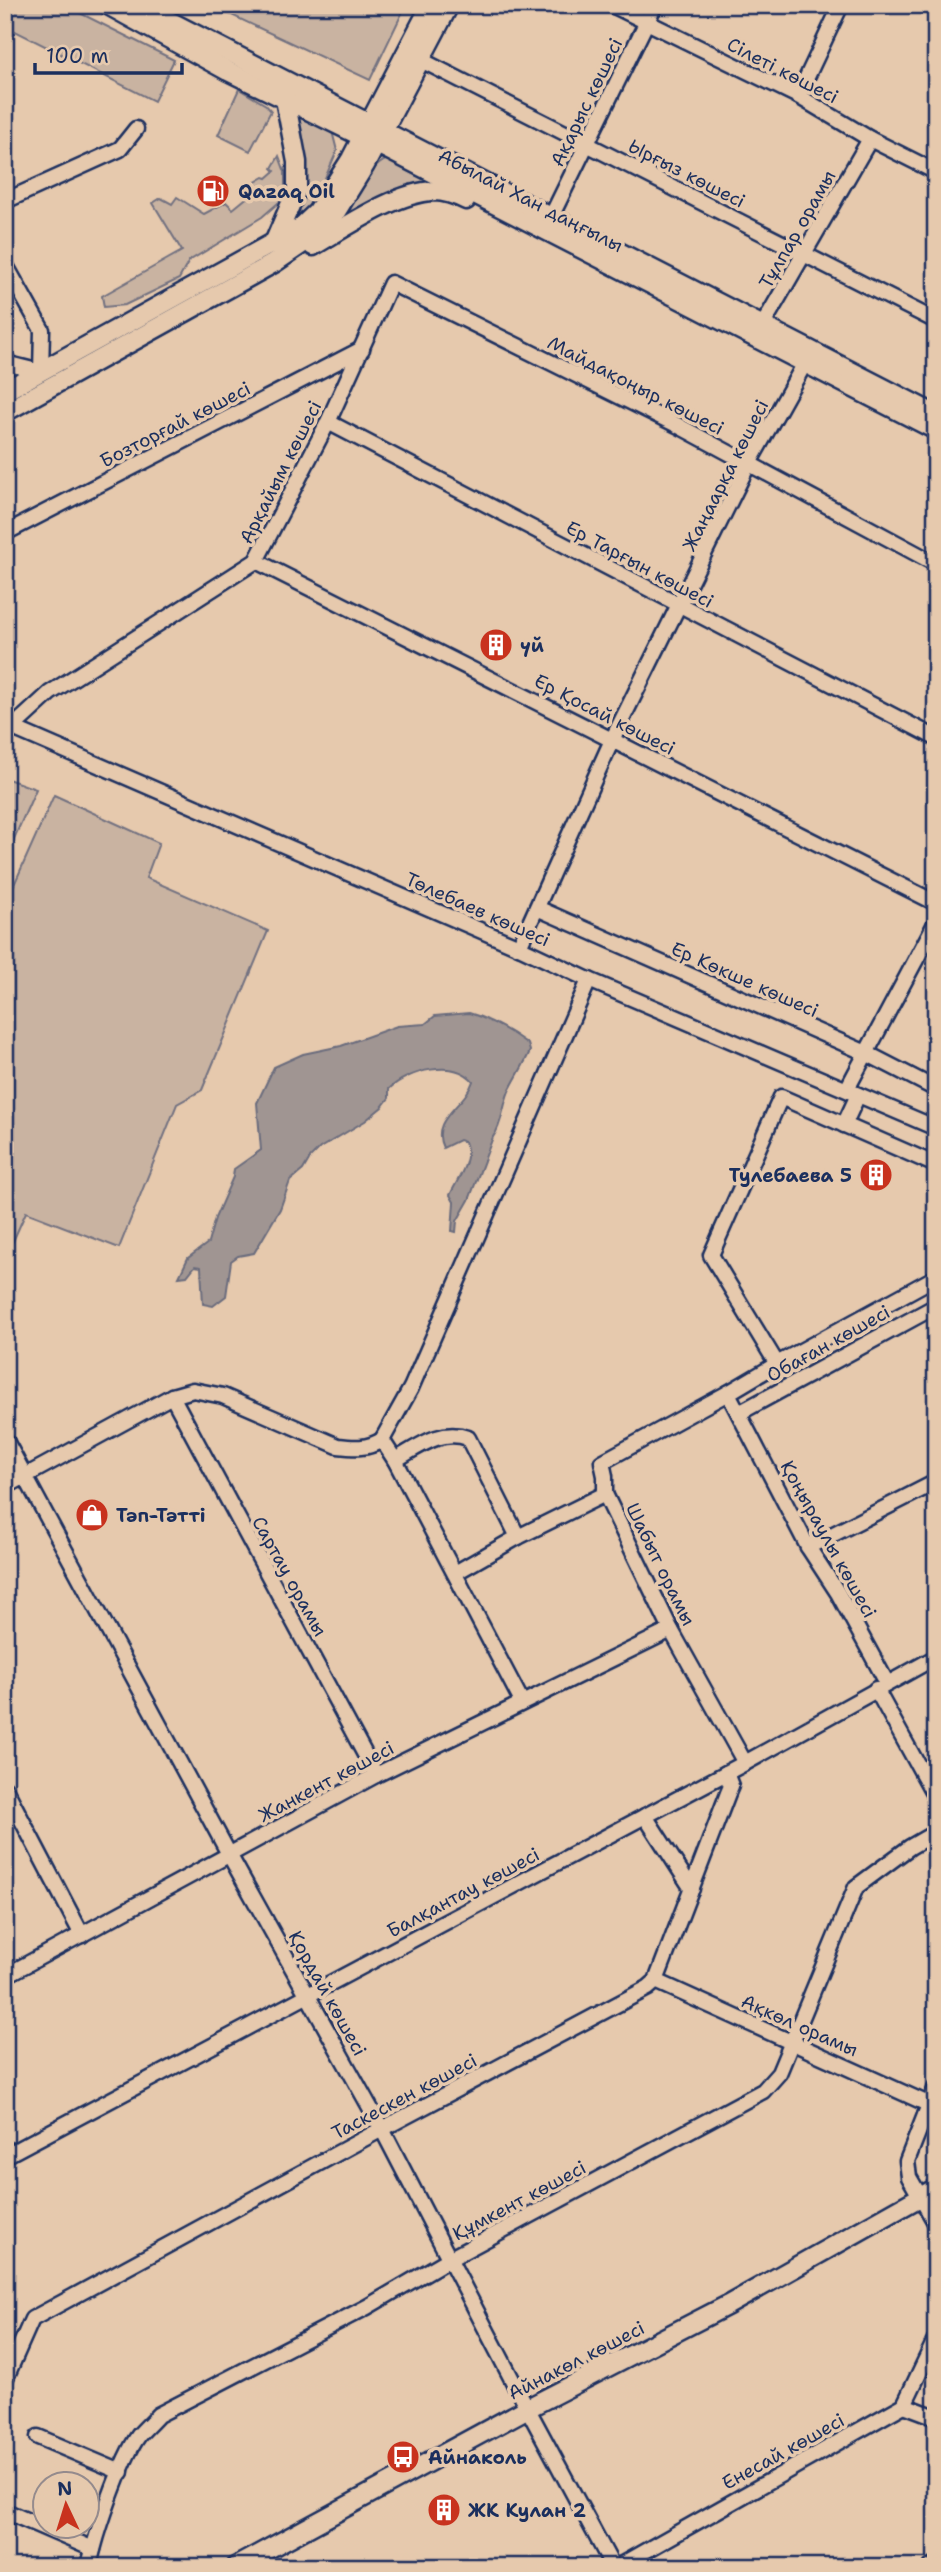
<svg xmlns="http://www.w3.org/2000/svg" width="941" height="2572" viewBox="0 0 941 2572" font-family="'Shantell Sans',sans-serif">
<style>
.green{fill:#c9b3a1;stroke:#727180;stroke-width:2}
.water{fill:#a09592;stroke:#6b6c7d;stroke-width:2}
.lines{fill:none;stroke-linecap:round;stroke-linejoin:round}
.minor-casing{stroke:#1b2f5e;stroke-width:19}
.major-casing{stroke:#1b2f5e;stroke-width:23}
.minor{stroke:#e6c9ad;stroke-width:14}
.major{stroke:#e6c9ad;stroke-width:18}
.labels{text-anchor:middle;stroke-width:7;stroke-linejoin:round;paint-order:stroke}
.street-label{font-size:19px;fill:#1b2f5e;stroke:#e6c9ad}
.poi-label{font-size:19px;font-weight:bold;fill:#1b2f5e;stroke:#e6c9ad;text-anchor:start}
</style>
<rect width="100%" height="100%" fill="#e6c9ad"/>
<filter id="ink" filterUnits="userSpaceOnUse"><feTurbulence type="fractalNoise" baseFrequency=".0143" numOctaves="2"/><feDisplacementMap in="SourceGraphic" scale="14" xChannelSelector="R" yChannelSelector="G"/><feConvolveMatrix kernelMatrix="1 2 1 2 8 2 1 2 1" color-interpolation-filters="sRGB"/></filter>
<g filter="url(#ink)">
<g class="green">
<polygon points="5,5 64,5 174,60 154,101 5,26"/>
<polygon points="226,5 406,5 370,80 223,11"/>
<polygon points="239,89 266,105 271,111 250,151 218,135"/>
<polygon points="294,114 301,114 332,131 337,151 314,203 302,212 294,211"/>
<polygon points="279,156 285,172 285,197 262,217 189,261 179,279 125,305 104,307 102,296 182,251 153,203 161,198 172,204 177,197 204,214 226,202 233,209 250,195 245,188 264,177 267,178 275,171 272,168"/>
<path d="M 390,158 L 445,185 L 354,215 L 350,209 C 361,189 368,166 390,158 Z"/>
<polygon points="5,778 36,789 5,859"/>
<polygon points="54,795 159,843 146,878 268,931 202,1090 177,1104 119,1248 26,1212 5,1259 5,905"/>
</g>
<path class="water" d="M 469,1013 C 489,1019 510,1031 528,1044 L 530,1051 C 524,1065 516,1077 509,1091 C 503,1105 502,1126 493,1137 L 469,1200 L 457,1221 L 456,1232 L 452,1231 L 454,1202 L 450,1195 C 458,1178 473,1160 465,1142 L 459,1140 L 443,1148 C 429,1118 465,1107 473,1081 C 454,1059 409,1070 389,1089 L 389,1098 L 382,1107 L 365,1121 L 320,1148 L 310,1158 L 303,1170 L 290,1181 L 280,1209 L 254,1253 L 238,1256 L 231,1261 L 226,1296 L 213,1306 L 203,1304 L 201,1267 L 195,1266 L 187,1276 L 179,1277 L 188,1258 L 208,1243 L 215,1218 L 233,1177 L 234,1169 L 261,1150 L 257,1103 L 274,1067 L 303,1054 L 341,1046 L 397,1026 L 425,1024 L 435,1016 Z"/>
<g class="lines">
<defs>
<g id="minor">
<polyline points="612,5 798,96 870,139 936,172"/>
<polyline points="421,60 936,321"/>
<polyline points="798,96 841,5"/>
<polyline points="5,201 120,149 136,129"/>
<polyline points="551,217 655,5"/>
<polyline points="5,264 42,330 41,372 9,364 5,365"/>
<polyline points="757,335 870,139"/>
<polyline points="328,422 936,738"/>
<polyline points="5,533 362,349"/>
<polyline points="256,561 936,903"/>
<polyline points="6,725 519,947 589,980 936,1128"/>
<polyline points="12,728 50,693 256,561 328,422 391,283 677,425 936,564"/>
<polyline points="537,908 866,1053 936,1089"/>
<polyline points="519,947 612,740 748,465 805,363"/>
<polyline points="847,1089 936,922"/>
<polyline points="844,1125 858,1095"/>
<polyline points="936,1165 781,1097 711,1255 777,1364 936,1277"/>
<polyline points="777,1364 728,1393 808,1547 838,1593 887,1683"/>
<polyline points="172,1396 376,1775"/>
<polyline points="739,1413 936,1306"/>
<polyline points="5,1439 230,1856 382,2129 517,2389 613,2567"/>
<polyline points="382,1440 411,1388 589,980"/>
<polyline points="395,1460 522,1702"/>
<path d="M 5,1487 L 172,1396 L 193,1390 L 223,1396 L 338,1446 C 355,1448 367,1449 382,1440 L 395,1460 C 418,1447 441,1428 468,1438 L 518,1537"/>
<polyline points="605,1494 605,1476 602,1462 728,1393"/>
<polyline points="808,1547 936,1482"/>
<polyline points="455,1573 518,1537 605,1494 671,1630 745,1763"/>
<polyline points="876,1689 936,1798"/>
<polyline points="5,1788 82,1935"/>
<polyline points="645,1816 692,1889"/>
<polyline points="5,1976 376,1775 671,1630"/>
<polyline points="656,1981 928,2104"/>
<polyline points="936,2087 907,2161 909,2177 936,2224"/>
<polyline points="5,2156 745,1763 936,1657"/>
<polyline points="5,2380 32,2319 382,2129 648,1988 656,1981 728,1793 731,1786 726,1773"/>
<polyline points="904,2405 936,2417"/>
<polyline points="38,2437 121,2472"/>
<polyline points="5,2511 93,2549"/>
<path d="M 89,2567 C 95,2536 121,2459 139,2435 C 145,2428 152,2422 158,2415 L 367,2307 L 449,2259 L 763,2091 L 779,2073 L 856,1887 L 910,1847 L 936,1832"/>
<polyline points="617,2567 904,2405 936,2338"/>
<polyline points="931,2567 936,2564"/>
</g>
<g id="major">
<polyline points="108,5 228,71 377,144 936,430"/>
<polyline points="138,5 936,415"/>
<polyline points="274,243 297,189 297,162 285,99"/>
<path d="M 313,246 C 346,227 396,192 434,191 C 446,191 456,195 466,200"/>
<polyline points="5,391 300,228 317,212 351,159 431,5"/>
<polyline points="5,412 274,263 318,233 334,215 365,165 449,5"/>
<polyline points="235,2567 528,2408 728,2305 936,2188"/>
</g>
</defs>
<use href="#minor" class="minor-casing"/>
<use href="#major" class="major-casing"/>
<use href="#minor" class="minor"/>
<use href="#major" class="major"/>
</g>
</g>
<defs>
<symbol id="fuel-disc" viewBox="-11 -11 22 22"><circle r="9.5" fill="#c8321e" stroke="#e6c9ad"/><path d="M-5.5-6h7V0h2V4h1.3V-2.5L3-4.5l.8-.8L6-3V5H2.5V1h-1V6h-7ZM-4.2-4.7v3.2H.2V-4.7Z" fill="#fff"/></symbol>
<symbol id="building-disc" viewBox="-11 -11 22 22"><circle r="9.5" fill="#c8321e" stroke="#e6c9ad"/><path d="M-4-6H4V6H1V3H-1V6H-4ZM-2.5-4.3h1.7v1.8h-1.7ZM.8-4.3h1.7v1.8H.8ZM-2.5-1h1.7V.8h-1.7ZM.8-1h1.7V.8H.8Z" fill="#fff"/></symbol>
<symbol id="shop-disc" viewBox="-11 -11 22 22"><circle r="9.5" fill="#c8321e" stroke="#e6c9ad"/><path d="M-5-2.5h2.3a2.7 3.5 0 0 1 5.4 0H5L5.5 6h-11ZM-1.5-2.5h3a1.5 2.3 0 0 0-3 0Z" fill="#fff"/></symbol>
<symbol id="bus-disc" viewBox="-11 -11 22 22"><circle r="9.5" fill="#c8321e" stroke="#e6c9ad"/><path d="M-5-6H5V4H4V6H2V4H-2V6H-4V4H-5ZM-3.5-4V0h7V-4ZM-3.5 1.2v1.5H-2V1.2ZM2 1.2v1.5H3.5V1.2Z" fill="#fff"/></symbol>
</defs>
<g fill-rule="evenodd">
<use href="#fuel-disc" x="194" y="172" width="38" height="38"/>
<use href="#building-disc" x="477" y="626" width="38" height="38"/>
<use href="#building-disc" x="857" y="1156" width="38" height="38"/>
<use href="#shop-disc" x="73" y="1496" width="38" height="38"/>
<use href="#bus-disc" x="384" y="2438" width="38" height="38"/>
<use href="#building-disc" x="425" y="2491" width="38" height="38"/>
</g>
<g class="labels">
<g class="street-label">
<text transform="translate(783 70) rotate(27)" y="7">Сілеті көшесі</text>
<text transform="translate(586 102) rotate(-64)" y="7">Ақарыс көшесі</text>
<text transform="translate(687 173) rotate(27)" y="7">Ырғыз көшесі</text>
<text transform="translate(531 200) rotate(27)" y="7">Абылай Хан даңғылы</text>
<text transform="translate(797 229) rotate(-60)" y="7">Тұлпар орамы</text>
<text transform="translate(636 385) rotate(27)" y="7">Майдақоңыр көшесі</text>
<text transform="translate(175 424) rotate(-27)" y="7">Бозторғай көшесі</text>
<text transform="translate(280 472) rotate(-63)" y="7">Арқайым көшесі</text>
<text transform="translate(725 475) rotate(-63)" y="7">Жаңаарқа көшесі</text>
<text transform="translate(640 564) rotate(28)" y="7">Ер Тарғын көшесі</text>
<text transform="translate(605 714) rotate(27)" y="7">Ер Қосай көшесі</text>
<text transform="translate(478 909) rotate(24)" y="7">Төлебаев көшесі</text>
<text transform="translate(745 979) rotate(24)" y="7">Ер Көкше көшесі</text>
<text transform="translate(828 1343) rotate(-29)" y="7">Обаған көшесі</text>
<text transform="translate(829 1539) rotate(61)" y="7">Қоңыраулы көшесі</text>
<text transform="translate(661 1564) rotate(64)" y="7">Шабыт орамы</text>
<text transform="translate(290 1576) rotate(61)" y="7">Сартау орамы</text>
<text transform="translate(326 1781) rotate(-28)" y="7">Жанкент көшесі</text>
<text transform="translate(463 1892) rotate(-28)" y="7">Балқантау көшесі</text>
<text transform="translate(328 1993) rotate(61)" y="7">Қордай көшесі</text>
<text transform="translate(800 2025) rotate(24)" y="7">Ақкөл орамы</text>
<text transform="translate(404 2096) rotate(-28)" y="7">Таскескен көшесі</text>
<text transform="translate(519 2200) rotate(-28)" y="7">Құмкент көшесі</text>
<text transform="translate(576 2360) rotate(-27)" y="7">Айнакөл көшесі</text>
<text transform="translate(783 2451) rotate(-29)" y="7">Енесай көшесі</text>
</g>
<g class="poi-label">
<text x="238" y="198">Qazaq Oil</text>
<text x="520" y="652">үй</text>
<text x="852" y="1182" text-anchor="end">Тулебаева 5</text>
<text x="116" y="1522">Тәп-Тәтті</text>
<text x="428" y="2464">Айнаколь</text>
<text x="468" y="2517">ЖК Кулан 2</text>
</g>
</g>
<rect width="941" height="2572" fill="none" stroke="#e6c9ad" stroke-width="28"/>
<rect x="14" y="14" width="913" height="2544" fill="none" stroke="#1b2f5e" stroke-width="2.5" filter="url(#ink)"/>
<g transform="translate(66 2505) rotate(356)"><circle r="33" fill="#e6c9ad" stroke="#958b8d" stroke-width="2"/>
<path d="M0-5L12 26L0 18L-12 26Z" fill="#c8321e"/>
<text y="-10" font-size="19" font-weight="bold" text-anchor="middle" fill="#1b2f5e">N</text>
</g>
<path d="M35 63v10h147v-10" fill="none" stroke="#1b2f5e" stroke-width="3.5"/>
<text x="46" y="63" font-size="21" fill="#1b2f5e" stroke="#e6c9ad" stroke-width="5" paint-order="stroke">100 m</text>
</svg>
